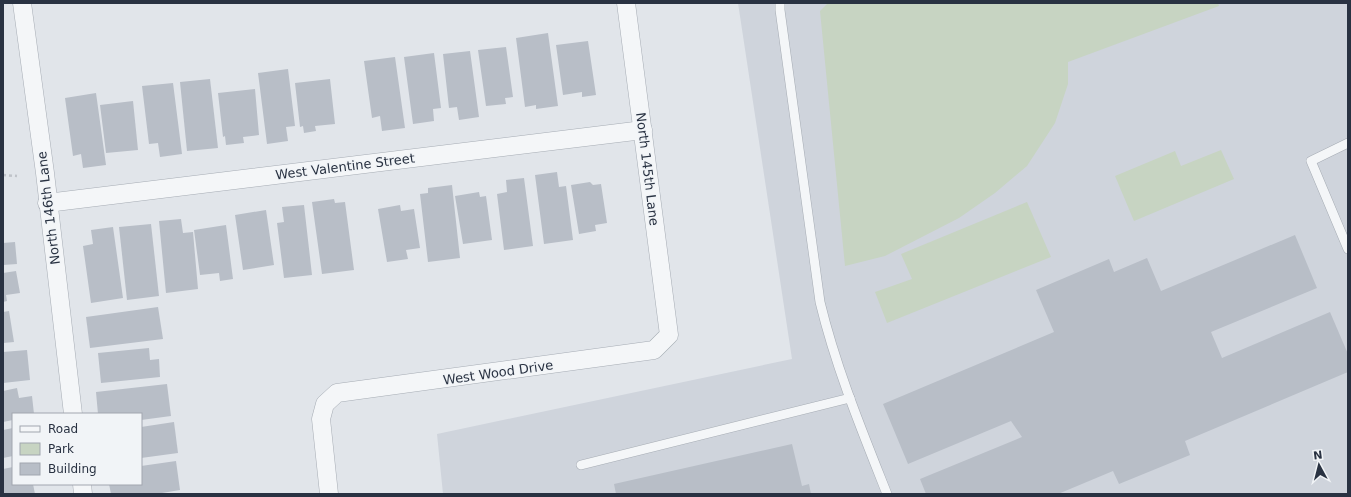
<svg xmlns="http://www.w3.org/2000/svg" width="1351" height="497" viewBox="0 0 1351 497" font-family="'DejaVu Sans',sans-serif">
<style>
.built{fill:#cfd4dc}
.green{fill:#c7d4c2}
.building{fill:#b8bec7}
.lines{fill:none;stroke-linecap:round;stroke-linejoin:round}
.service-casing{stroke:#a6acb4;stroke-width:10}
.minor-casing{stroke:#a6acb4;stroke-width:19}
.path{stroke:#bfc3c9;stroke-width:2.5;stroke-dasharray:3 3;stroke-linecap:butt}
.service{stroke:#f4f6f8;stroke-width:9}
.minor{stroke:#f4f6f8;stroke-width:18}
.labels{text-anchor:middle;stroke-width:3;stroke-linejoin:round;paint-order:stroke}
.street-label{font-size:13px;fill:#293242;stroke:#f1f4f7}
</style>
<rect width="100%" height="100%" fill="#e1e5ea"/>
<polygon class="built" points="738,3 1348,3 1348,494 443,494 437,434 792,359"/>
<g class="green">
<polygon points="828,3 1218,3 1219,6 1068,62 1068,84 1055,123 1027,166 995,193 959,218 885,256 845,266 820,11"/>
<polygon points="1221,150 1234,179 1134,221 1115,176 1175,151 1181,166"/>
<polygon points="1027,202 1051,257 887,323 875,292 912,279 901,254"/>
</g>
<g class="building">
<polygon points="548,33 558,106 536,109 536,105 525,107 516,38"/>
<polygon points="588,41 596,95 582,97 582,92 563,95 556,45"/>
<polygon points="506,47 513,97 505,98 506,104 486,106 478,50"/>
<polygon points="470,51 479,117 459,120 457,107 449,108 443,54"/>
<polygon points="434,53 441,108 433,109 434,121 413,124 404,57"/>
<polygon points="395,57 405,128 382,131 380,116 372,118 364,61"/>
<polygon points="288,69 295,126 286,127 288,141 267,144 258,73"/>
<polygon points="210,79 218,148 187,151 180,82"/>
<polygon points="330,79 335,124 315,126 316,131 304,133 303,126 300,127 295,83"/>
<polygon points="173,83 182,154 160,157 158,143 149,144 142,86"/>
<polygon points="255,89 259,135 243,137 244,143 226,145 225,136 223,137 218,93"/>
<polygon points="96,93 106,165 83,168 81,154 73,156 65,98"/>
<polygon points="133,101 138,150 106,153 100,105"/>
<polygon points="557,172 559,187 566,186 573,240 544,244 535,175"/>
<polygon points="524,178 533,246 504,250 497,194 507,192 506,180"/>
<polygon points="590,182 593,185 601,184 607,223 595,225 596,231 579,234 571,185"/>
<polygon points="452,185 460,258 428,262 420,194 428,193 428,188"/>
<polygon points="479,192 480,197 486,196 492,240 463,244 455,196"/>
<polygon points="334,199 335,203 345,202 354,270 322,274 312,202"/>
<polygon points="304,205 312,275 284,278 277,223 284,222 282,207"/>
<polygon points="400,205 401,211 414,209 420,248 406,250 408,259 387,262 378,209"/>
<polygon points="266,210 274,265 243,270 235,215"/>
<polygon points="181,219 183,233 193,232 198,289 166,293 159,221"/>
<polygon points="151,224 159,296 127,300 119,227"/>
<polygon points="226,225 233,279 220,281 219,273 200,275 194,230"/>
<polygon points="113,227 123,298 91,303 83,246 93,244 91,230"/>
<polygon points="1295,235 1317,288 1211,332 1222,358 1330,312 1348,354 1348,372 1185,441 1190,455 1119,484 1113,471 1058,494 926,494 920,479 1022,437 1011,421 908,464 883,404 1054,332 1036,290 1109,259 1114,272 1147,258 1161,291"/>
<polygon points="15,242 17,264 3,265 3,243"/>
<polygon points="16,271 20,293 6,295 7,301 3,302 3,273"/>
<polygon points="158,307 163,339 90,348 86,317"/>
<polygon points="9,311 14,342 3,343 3,312"/>
<polygon points="149,348 150,360 159,359 160,377 101,383 98,353"/>
<polygon points="27,350 30,380 3,383 3,352"/>
<polygon points="167,384 171,416 141,420 141,414 98,414 96,392"/>
<polygon points="17,388 19,398 32,396 34,414 13,414 13,420 3,422 3,391"/>
<polygon points="174,422 178,453 141,458 141,427"/>
<polygon points="13,428 13,456 3,458 3,430"/>
<polygon points="792,444 802,486 809,484 811,494 616,494 614,484"/>
<polygon points="176,461 180,490 156,494 111,494 109,484 141,484 141,466"/>
<polygon points="13,467 13,484 33,484 35,494 3,494 3,469"/>
</g>
<g class="lines">
<defs>
<g id="service">
<path d="M 780,3 L 780,10 L 820,302 C 836,368 862,431 887,494"/>
<polyline points="1348,143 1311,161 1348,249"/>
<polyline points="581,465 850,398"/>
</g>
<g id="minor">
<polyline points="22,3 45,173 73,414"/>
<polyline points="47,203 643,130"/>
<polyline points="82,484 83,494"/>
<polyline points="329,494 321,419 325,404 337,393 654,350 669,335 626,3"/>
</g>
</defs>
<use href="#service" class="service-casing"/>
<use href="#minor" class="minor-casing"/>
<polyline class="path" points="3,175 17,176"/>
<use href="#service" class="service"/>
<use href="#minor" class="minor"/>
</g>
<g class="labels">
<g class="street-label">
<text transform="translate(345 166) rotate(-7)" y="5">West Valentine Street</text>
<text transform="translate(648 169) rotate(83)" y="5">North 145th Lane</text>
<text transform="translate(48 208) rotate(-97)" y="5">North 146th Lane</text>
<text transform="translate(498 372) rotate(-8)" y="5">West Wood Drive</text>
</g>
</g>
<rect width="1351" height="497" fill="none" stroke="#293242" stroke-width="8"/>
<rect x="12" y="413" width="130" height="72" fill="#f1f4f7" stroke="#a1a6af"/>
<rect x="20" y="426" width="20" height="6" fill="#f4f6f8" stroke="#a1a6af"/>
<text x="48" y="433" font-size="12" fill="#293242">Road</text>
<rect x="20" y="443" width="20" height="12" fill="#c7d4c2" stroke="#a1a6af"/>
<text x="48" y="453" font-size="12" fill="#293242">Park</text>
<rect x="20" y="463" width="20" height="12" fill="#b8bec7" stroke="#a1a6af"/>
<text x="48" y="473" font-size="12" fill="#293242">Building</text>
<g transform="translate(1319 465) rotate(353)" stroke="#f1f4f7" stroke-width="3" paint-order="stroke">
<path d="M0-3L7 15L0 10L-7 15Z" fill="#293242"/>
<text y="-6" font-size="11" font-weight="bold" text-anchor="middle" fill="#293242">N</text>
</g>
</svg>
